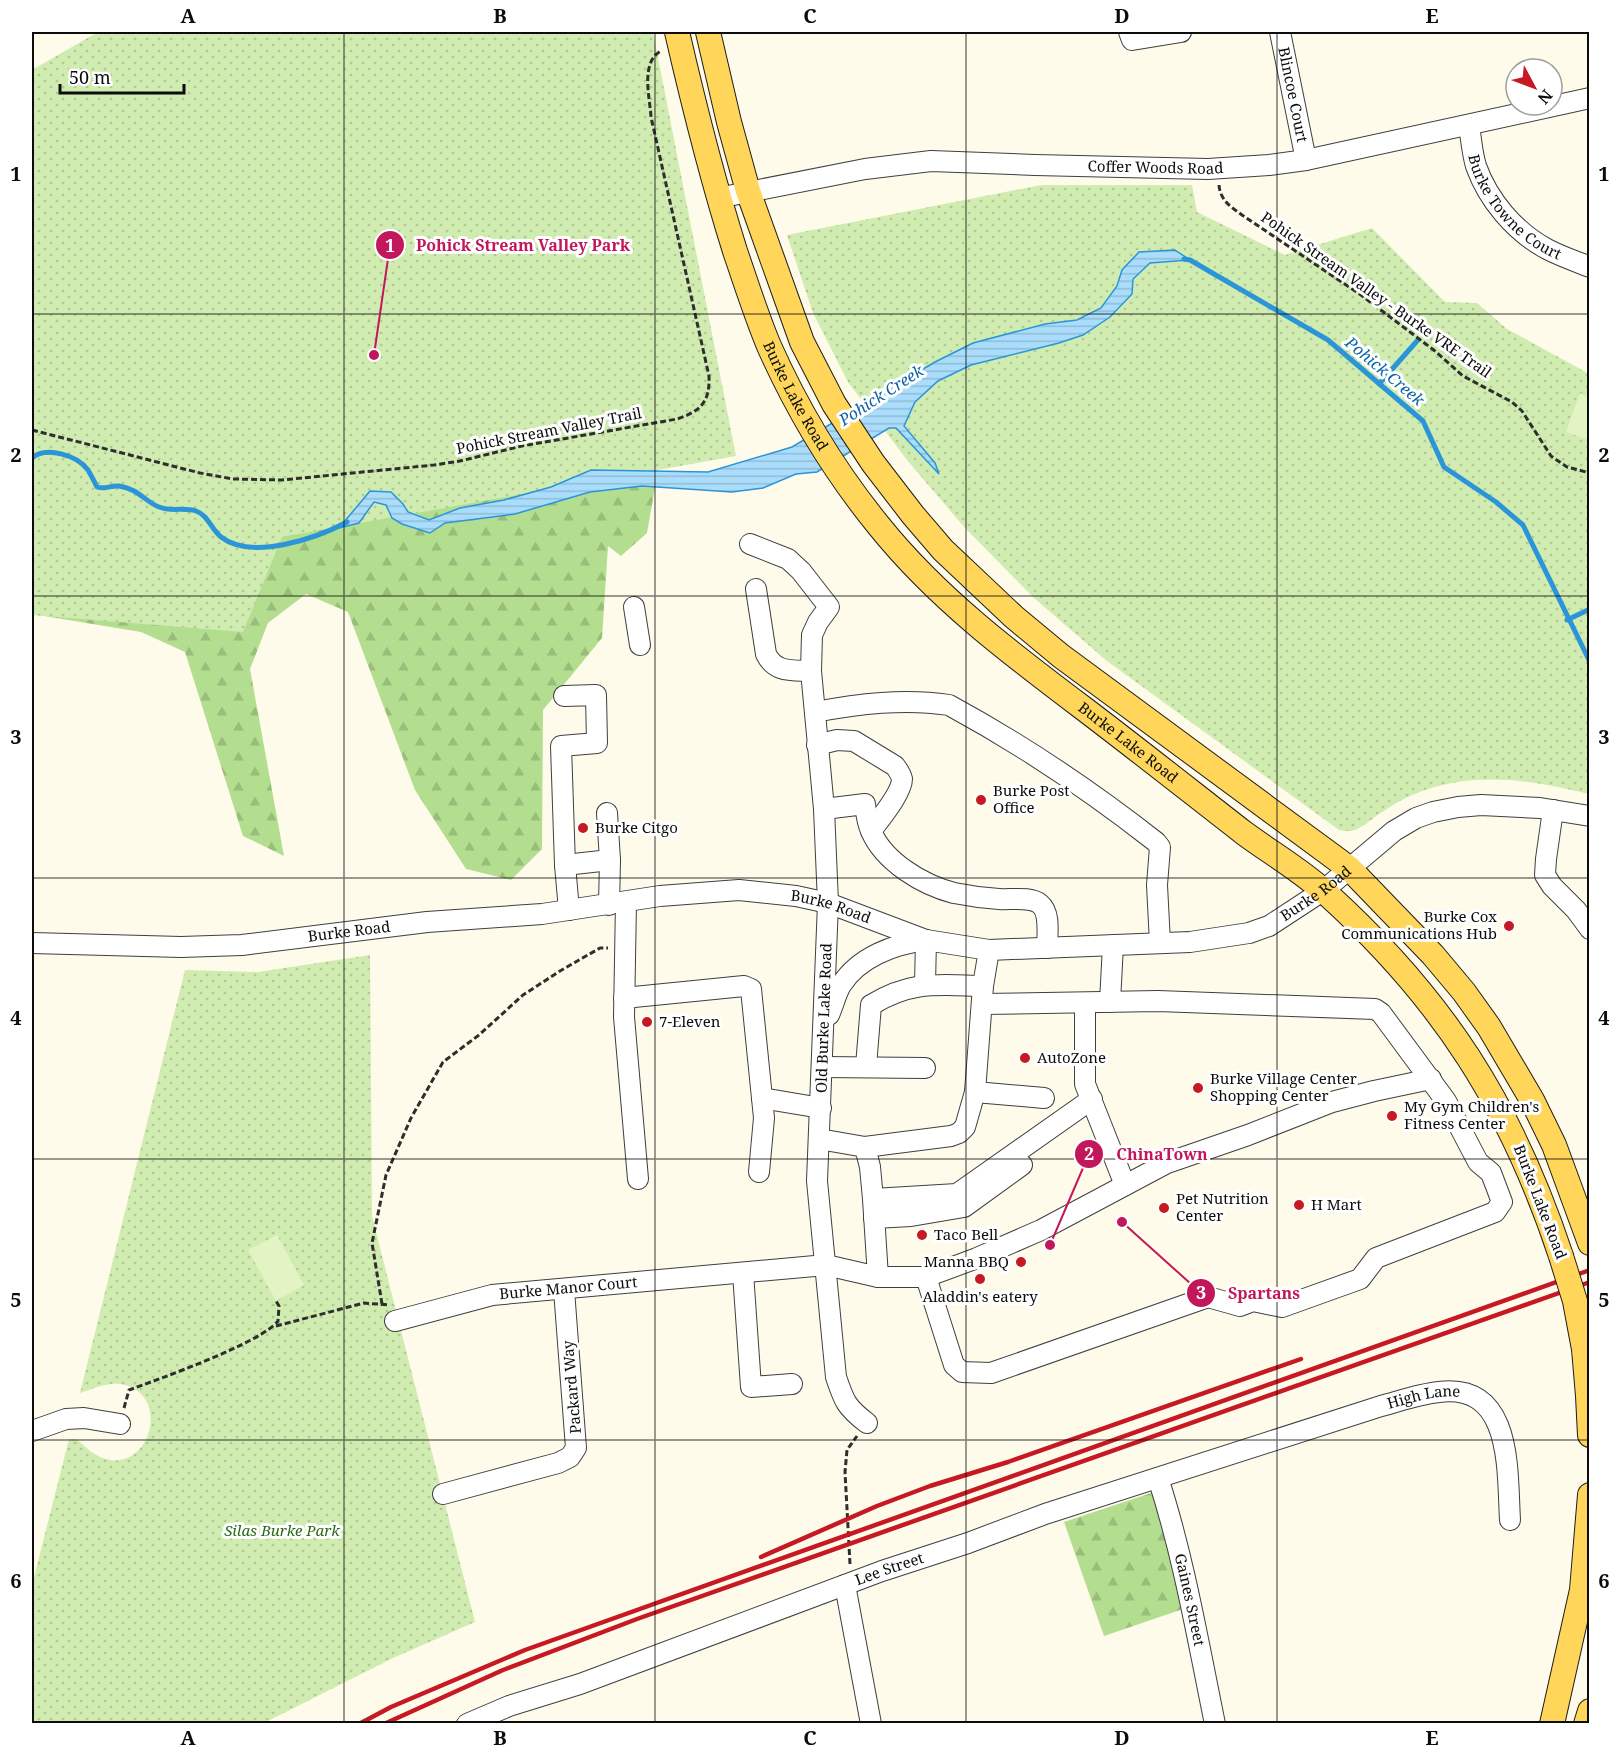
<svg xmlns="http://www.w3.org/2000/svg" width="1621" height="1755" viewBox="0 0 1621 1755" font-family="'Noto Serif',serif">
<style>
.forest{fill:url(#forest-firs)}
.park{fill:url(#park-dots)}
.pitch{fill:#e3f3c3}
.water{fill:url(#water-rules);stroke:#2b95d8;stroke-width:1.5}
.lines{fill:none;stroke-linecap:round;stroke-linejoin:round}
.stream{stroke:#2b95d8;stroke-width:5}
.minor-casing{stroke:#3f3f3f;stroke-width:22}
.major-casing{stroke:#1d1d1d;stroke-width:26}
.path{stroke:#2e2e2e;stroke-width:3;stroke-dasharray:6 3;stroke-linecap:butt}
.minor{stroke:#fff;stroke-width:20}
.major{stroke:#ffd55a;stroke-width:24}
.rail{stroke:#c61923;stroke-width:4.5}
.major-bridge-casing{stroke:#1d1d1d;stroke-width:26;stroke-linecap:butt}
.major-bridge{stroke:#ffd55a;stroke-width:24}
.grid{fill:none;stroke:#0c0c0c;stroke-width:1.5;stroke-opacity:0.55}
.poi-dot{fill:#c61923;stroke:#fff;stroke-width:2}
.labels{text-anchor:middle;stroke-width:6;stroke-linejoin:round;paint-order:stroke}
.street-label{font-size:15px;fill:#0c0c0c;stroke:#fff}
.poi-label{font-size:15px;fill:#0c0c0c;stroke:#fff;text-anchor:start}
.park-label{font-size:15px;font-style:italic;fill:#296817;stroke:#fff}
.water-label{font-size:16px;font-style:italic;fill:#0c64a6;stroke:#fff}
.leader{fill:none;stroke:#c2185b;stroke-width:2}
.callout-dot{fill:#c2185b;stroke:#fff;stroke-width:2}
.mark-label{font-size:18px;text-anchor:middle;font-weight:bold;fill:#fff}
.callout-label{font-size:16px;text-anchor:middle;font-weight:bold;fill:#c2185b;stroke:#fff;stroke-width:6;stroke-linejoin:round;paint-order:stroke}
.neatline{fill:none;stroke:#0c0c0c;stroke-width:2}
.grid-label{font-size:20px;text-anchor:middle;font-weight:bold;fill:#0c0c0c}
</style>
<defs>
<pattern id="forest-firs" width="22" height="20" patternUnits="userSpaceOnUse" patternTransform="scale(1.5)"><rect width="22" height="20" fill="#b3de8f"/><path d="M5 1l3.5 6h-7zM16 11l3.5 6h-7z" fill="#99bd7a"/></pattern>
<pattern id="park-dots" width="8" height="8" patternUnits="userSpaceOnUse" patternTransform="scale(1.5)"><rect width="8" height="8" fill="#d0ecb1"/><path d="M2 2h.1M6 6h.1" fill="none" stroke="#b1c997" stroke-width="1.8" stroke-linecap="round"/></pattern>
<pattern id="water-rules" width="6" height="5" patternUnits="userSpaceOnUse" patternTransform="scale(1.5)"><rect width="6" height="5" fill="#aaddfb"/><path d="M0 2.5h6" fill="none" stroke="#91bcd6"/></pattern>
</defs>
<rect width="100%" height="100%" fill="#fffbea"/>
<g class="forest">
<polygon points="32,68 45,68 691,285 647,533 621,556 608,546 602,638 543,710 542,849 511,880 466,869 415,790 348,612 306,594 268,623 250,669 284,856 243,836 185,652 141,632 32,614"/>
<polygon points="1157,1491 1183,1609 1104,1636 1064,1522"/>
</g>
<g class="park">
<polygon points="98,32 653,32 736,456 282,537 243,632 32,615 32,70"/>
<path d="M 1041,185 L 1192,185 L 1197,212 L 1285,255 L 1372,228 L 1445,302 L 1477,303 L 1507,329 L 1584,371 L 1590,376 L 1589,794 C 1535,781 1480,771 1425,790 C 1411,795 1396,802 1384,811 C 1375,816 1366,825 1357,829 C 1351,832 1345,831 1339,830 L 1107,661 L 1034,598 L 965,528 L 907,460 L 848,382 L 813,313 L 787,235 Z"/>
<path d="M 370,955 L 372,1216 L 475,1622 L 393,1658 L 264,1723 L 32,1724 L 32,1585 L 69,1439 L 76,1439 C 83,1444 90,1452 98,1456 C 149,1481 175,1392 120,1384 C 107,1382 92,1389 80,1393 L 185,970 L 258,972 Z"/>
</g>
<g class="pitch">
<polygon points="1580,393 1589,397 1589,440 1566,432"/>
<polygon points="277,1235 304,1285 276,1301 248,1250"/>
</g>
<polygon class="water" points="1175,250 1190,260 1150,263 1133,279 1132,294 1110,317 1083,335 1059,343 971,365 938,381 915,402 904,426 935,463 939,474 896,428 889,428 817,472 796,474 763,488 732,492 642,486 590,492 515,514 445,523 430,533 402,524 392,518 386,505 374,502 359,523 339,528 370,491 391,492 403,504 408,512 429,520 460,508 504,500 551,487 591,470 708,472 792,447 935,362 973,343 1045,324 1077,320 1101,308 1117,286 1122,270 1139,252"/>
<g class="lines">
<g class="stream">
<polyline points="1184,259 1190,260 1328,340 1423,421 1444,467 1496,502 1523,525 1590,662"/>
<polyline points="1379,384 1417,341"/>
<path d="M 32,458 C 46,446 77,455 88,470 C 91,475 94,481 97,487 C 106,490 111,485 119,486 C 139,489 144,501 159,507 C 171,512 184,507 196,511 C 208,515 211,529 221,537 C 252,561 317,538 347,522"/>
<polyline points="1567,620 1590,609"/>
</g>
<defs>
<g id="minor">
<polyline points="1129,32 1132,40 1181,32"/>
<path id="s1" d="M 1280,32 L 1306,160"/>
<path id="s2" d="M 1469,125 C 1471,138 1472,153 1476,166 C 1488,200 1515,232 1547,249 C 1560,256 1575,261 1590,267"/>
<path id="s3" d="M 718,198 L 865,169 L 931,161 L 1035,165 L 1208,169 L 1269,165 L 1306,160 L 1590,98"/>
<path d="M 750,544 L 788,559 L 801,571 L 829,607 L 818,622 L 812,635 L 811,671 L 824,809 L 828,903 L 817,1181 L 836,1377 C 844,1401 846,1407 867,1423"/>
<path d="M 756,589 L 766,654 C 775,673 792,670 811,671"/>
<polyline points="634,607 640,645"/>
<polyline points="564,696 596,695 597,743 561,746 565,865 569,910"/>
<path d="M 815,712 C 858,704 904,698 949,705 C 1021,744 1091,791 1156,842 L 1160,847 L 1157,885 L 1160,943"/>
<path d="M 817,745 L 837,740 L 854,741 L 895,766 C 898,770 901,774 902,779 C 902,793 879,820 871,831"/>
<path d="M 824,809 L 865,804 C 866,813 867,823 871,831 C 884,862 923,885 954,893 C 969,896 984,898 999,899 C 1011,900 1030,896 1040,904 C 1051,913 1047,935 1047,948"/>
<polyline points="1553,810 1546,859 1545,875 1552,886 1576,910 1590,929"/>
<polyline points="607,813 610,860 609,905"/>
<polyline points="565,865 610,860"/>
<polyline points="626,902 624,1017 638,1179"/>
<path id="s4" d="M 32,943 L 181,947 L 242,945 L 427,922 L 542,914 L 660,896 L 739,890 L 796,896 L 828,903 L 926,940 L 989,950 L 1190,942 L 1249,933 L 1269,926 L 1324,890 L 1394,831 L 1416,818 L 1433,812 L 1458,807 L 1481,805 L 1540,808 L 1590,816"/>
<polyline points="925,984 926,940"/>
<polyline points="624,998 744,986 751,989 764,1118 759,1172"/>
<polyline points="1110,1002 1113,945"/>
<polyline points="1085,1003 1085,1084 1125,1185"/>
<path d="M 829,1015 C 833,1006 836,994 841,985 C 859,957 894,944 926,940"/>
<path d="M 866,1066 L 871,1005 C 912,980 938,985 983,986"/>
<polyline points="822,1067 925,1068"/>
<polyline points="975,1092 1044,1098"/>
<polyline points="762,1098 821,1108"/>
<polyline points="819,1139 865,1147 870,1167 873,1199"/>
<polyline points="865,1147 951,1136 959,1133 965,1127 975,1092 983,986 989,950"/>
<polyline points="874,1218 911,1216 964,1207 1022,1165"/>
<polyline points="743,1273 751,1387 792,1384"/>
<polyline points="878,1277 873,1199 957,1194 1092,1099"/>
<polyline points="926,1277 954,1365 962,1372 991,1373 1208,1297 1240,1306 1253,1301 1282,1307 1360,1279 1376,1258 1495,1212 1502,1202 1491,1173 1478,1162 1446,1101 1381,1013 1375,1009 1158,1001 982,1004"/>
<path id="s5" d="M 395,1321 L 492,1295 L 826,1265 L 878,1277 L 926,1277 L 977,1258 L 1041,1230 L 1167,1163 L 1248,1135 L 1332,1102 L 1374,1091 L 1431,1079"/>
<polyline points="32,1431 66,1419 84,1418 120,1424"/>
<path id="s6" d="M 1158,1478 C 1184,1558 1198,1641 1215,1724"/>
<polyline points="443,1494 558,1463 570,1457 576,1448 564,1290"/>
<polyline points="845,1585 871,1724"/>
<path id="s7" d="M 467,1724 L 509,1706 L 580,1684 L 882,1571 L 968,1543 L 1045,1514 L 1381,1406 C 1400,1401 1419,1394 1439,1392 C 1513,1383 1507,1470 1510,1520"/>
</g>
<g id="major">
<path id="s8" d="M 677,32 C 694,106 712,178 735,251 C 746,283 756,315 769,346 C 798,411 835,472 879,526 C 937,598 1010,653 1083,708 C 1137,749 1190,791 1244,833 C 1271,853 1301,870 1326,893 C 1443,999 1511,1105 1561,1256"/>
<polyline points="708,32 729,122 748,191 802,342 834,404 873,463 913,515 943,550 1014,617 1061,656 1350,869 1433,955 1464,992 1489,1027 1532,1100 1554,1145 1590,1243"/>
<polyline points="1584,1349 1588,1396 1590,1435"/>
<polyline points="1552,1724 1582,1590 1590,1495"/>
<polyline points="1586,1724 1590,1711"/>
</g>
</defs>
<use href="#minor" class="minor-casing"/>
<use href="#major" class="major-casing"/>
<g class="path">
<path d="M 1219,185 C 1220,200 1231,207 1242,215 L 1361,295 L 1435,351 L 1463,376 L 1512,402 L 1522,411 L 1551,456 L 1567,467 L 1590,473"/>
<path d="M 32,430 L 200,473 L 233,479 L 282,480 L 434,465 L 460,461 L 522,446 L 677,419 C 701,411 710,402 709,376 L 651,117 C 650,98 640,62 661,51"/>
<polyline points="382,1304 372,1243 386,1175 411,1118 443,1062 479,1035 523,995 560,971 600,948 608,948"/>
<polyline points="276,1326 364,1303 389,1305"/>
<path d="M 124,1408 L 129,1390 C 159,1379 261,1343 278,1321 L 279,1306 L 276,1301"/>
<polyline points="850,1564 845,1472 847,1450 857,1436"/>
</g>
<use href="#minor" class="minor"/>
<use href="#major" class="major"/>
<g class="rail">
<polyline points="761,1557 877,1506 930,1486 1008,1462 1301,1359"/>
<polyline points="359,1724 391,1707 525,1650 1590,1270"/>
<polyline points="384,1724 503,1670 637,1619 1590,1282"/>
</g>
<defs>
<polyline id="major-bridge" points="1561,1256 1575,1301 1584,1349"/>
</defs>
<use href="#major-bridge" class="major-bridge-casing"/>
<use href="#major-bridge" class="major-bridge"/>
</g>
<path class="grid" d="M 344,32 L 344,1724M 655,32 L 655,1724M 966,32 L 966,1724M 1277,32 L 1277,1724M 32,314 L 1590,314M 32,596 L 1590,596M 32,878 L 1590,878M 32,1159 L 1590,1159M 32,1440 L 1590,1440"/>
<g class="poi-dot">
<circle cx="981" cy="800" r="6"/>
<circle cx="583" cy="828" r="6"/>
<circle cx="1509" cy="926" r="6"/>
<circle cx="647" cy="1022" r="6"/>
<circle cx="1025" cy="1058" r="6"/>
<circle cx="1198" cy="1088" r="6"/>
<circle cx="1392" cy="1116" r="6"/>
<circle cx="1299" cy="1205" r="6"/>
<circle cx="1164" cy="1208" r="6"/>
<circle cx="922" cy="1235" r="6"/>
<circle cx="1021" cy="1262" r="6"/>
<circle cx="980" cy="1279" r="6"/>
</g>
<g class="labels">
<g class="street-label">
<text dy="5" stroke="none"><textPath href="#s1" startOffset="64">Blincoe Court</textPath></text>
<text dy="5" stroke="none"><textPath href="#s3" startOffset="441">Coffer Woods Road</textPath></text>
<text dy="5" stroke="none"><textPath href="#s2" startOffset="99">Burke Towne Court</textPath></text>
<text transform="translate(1376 295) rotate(35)" y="5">Pohick Stream Valley - Burke VRE Trail</text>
<text dy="5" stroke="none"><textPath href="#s8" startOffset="384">Burke Lake Road</textPath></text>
<text transform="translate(549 431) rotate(-11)" y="5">Pohick Stream Valley Trail</text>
<text dy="5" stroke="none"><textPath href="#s8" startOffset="870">Burke Lake Road</textPath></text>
<text dy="5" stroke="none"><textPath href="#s4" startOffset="1308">Burke Road</textPath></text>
<text dy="5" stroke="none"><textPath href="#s4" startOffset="804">Burke Road</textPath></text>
<text dy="5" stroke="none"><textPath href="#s4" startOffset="318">Burke Road</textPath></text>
<text transform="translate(824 1018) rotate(-88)" y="5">Old Burke Lake Road</text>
<text transform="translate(1540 1202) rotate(69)" y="5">Burke Lake Road</text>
<text dy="5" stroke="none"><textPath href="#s5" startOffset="177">Burke Manor Court</textPath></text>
<text transform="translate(572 1387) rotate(-95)" y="5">Packard Way</text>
<text dy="5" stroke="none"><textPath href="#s7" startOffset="1012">High Lane</textPath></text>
<text dy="5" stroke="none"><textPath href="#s7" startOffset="450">Lee Street</textPath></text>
<text dy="5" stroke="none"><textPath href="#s6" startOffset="126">Gaines Street</textPath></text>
</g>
<g class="poi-label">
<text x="993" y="796">Burke Post<tspan x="993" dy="17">Office</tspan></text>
<text x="595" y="833">Burke Citgo</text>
<text x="1497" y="922" text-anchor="end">Burke Cox<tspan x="1497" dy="17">Communications Hub</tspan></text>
<text x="659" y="1027">7-Eleven</text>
<text x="1037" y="1063">AutoZone</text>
<text x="1210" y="1084">Burke Village Center<tspan x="1210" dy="17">Shopping Center</tspan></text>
<text x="1404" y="1112">My Gym Children's<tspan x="1404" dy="17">Fitness Center</tspan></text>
<text x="1176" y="1204">Pet Nutrition<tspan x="1176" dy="17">Center</tspan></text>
<text x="1311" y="1210">H Mart</text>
<text x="934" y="1240">Taco Bell</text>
<text x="1009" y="1267" text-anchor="end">Manna BBQ</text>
<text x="980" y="1302" text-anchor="middle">Aladdin's eatery</text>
</g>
<g class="park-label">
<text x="282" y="1536">Silas Burke Park</text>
</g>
<g class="water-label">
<text transform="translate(1385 371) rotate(40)" y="6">Pohick Creek</text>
<text transform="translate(881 395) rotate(-33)" y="6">Pohick Creek</text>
</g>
</g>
<path class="leader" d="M374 355L390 245M1050 1245L1089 1154M1122 1222L1201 1293"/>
<g class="callout-dot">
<circle cx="374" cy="355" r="6"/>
<circle cx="1050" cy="1245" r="6"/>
<circle cx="1122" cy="1222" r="6"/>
<circle cx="390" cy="245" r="15"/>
<circle cx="1089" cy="1154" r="15"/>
<circle cx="1201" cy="1293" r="15"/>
</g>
<g class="mark-label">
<text x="390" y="252">1</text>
<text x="1089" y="1160">2</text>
<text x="1201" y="1299">3</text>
</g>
<g class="callout-label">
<text x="523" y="251">Pohick Stream Valley Park</text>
<text x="1162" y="1160">ChinaTown</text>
<text x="1264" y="1299">Spartans</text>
</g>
<rect width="1621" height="1755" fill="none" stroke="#ffffff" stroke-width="66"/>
<g transform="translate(1534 87) rotate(131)"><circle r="28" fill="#ffffff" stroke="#9e9e9e" stroke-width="1.5"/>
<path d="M0-4.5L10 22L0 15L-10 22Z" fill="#c61923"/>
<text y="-9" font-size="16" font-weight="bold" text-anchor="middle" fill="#0c0c0c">N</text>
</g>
<path d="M60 84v9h124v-9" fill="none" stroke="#0c0c0c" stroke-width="3"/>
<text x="69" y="84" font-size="18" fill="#0c0c0c" stroke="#ffffff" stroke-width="4.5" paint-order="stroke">50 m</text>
<rect x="33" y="33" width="1555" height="1689" class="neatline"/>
<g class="grid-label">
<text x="188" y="23">A</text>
<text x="500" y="23">B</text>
<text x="810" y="23">C</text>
<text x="1122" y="23">D</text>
<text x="1432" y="23">E</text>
<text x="16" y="181">1</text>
<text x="1604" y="181">1</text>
<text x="16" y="462">2</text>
<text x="1604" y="462">2</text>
<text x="16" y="744">3</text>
<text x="1604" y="744">3</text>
<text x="16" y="1025">4</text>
<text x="1604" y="1025">4</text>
<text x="16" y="1307">5</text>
<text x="1604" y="1307">5</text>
<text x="16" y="1588">6</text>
<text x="1604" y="1588">6</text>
<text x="188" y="1745">A</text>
<text x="500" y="1745">B</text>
<text x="810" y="1745">C</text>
<text x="1122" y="1745">D</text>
<text x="1432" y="1745">E</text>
</g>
</svg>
